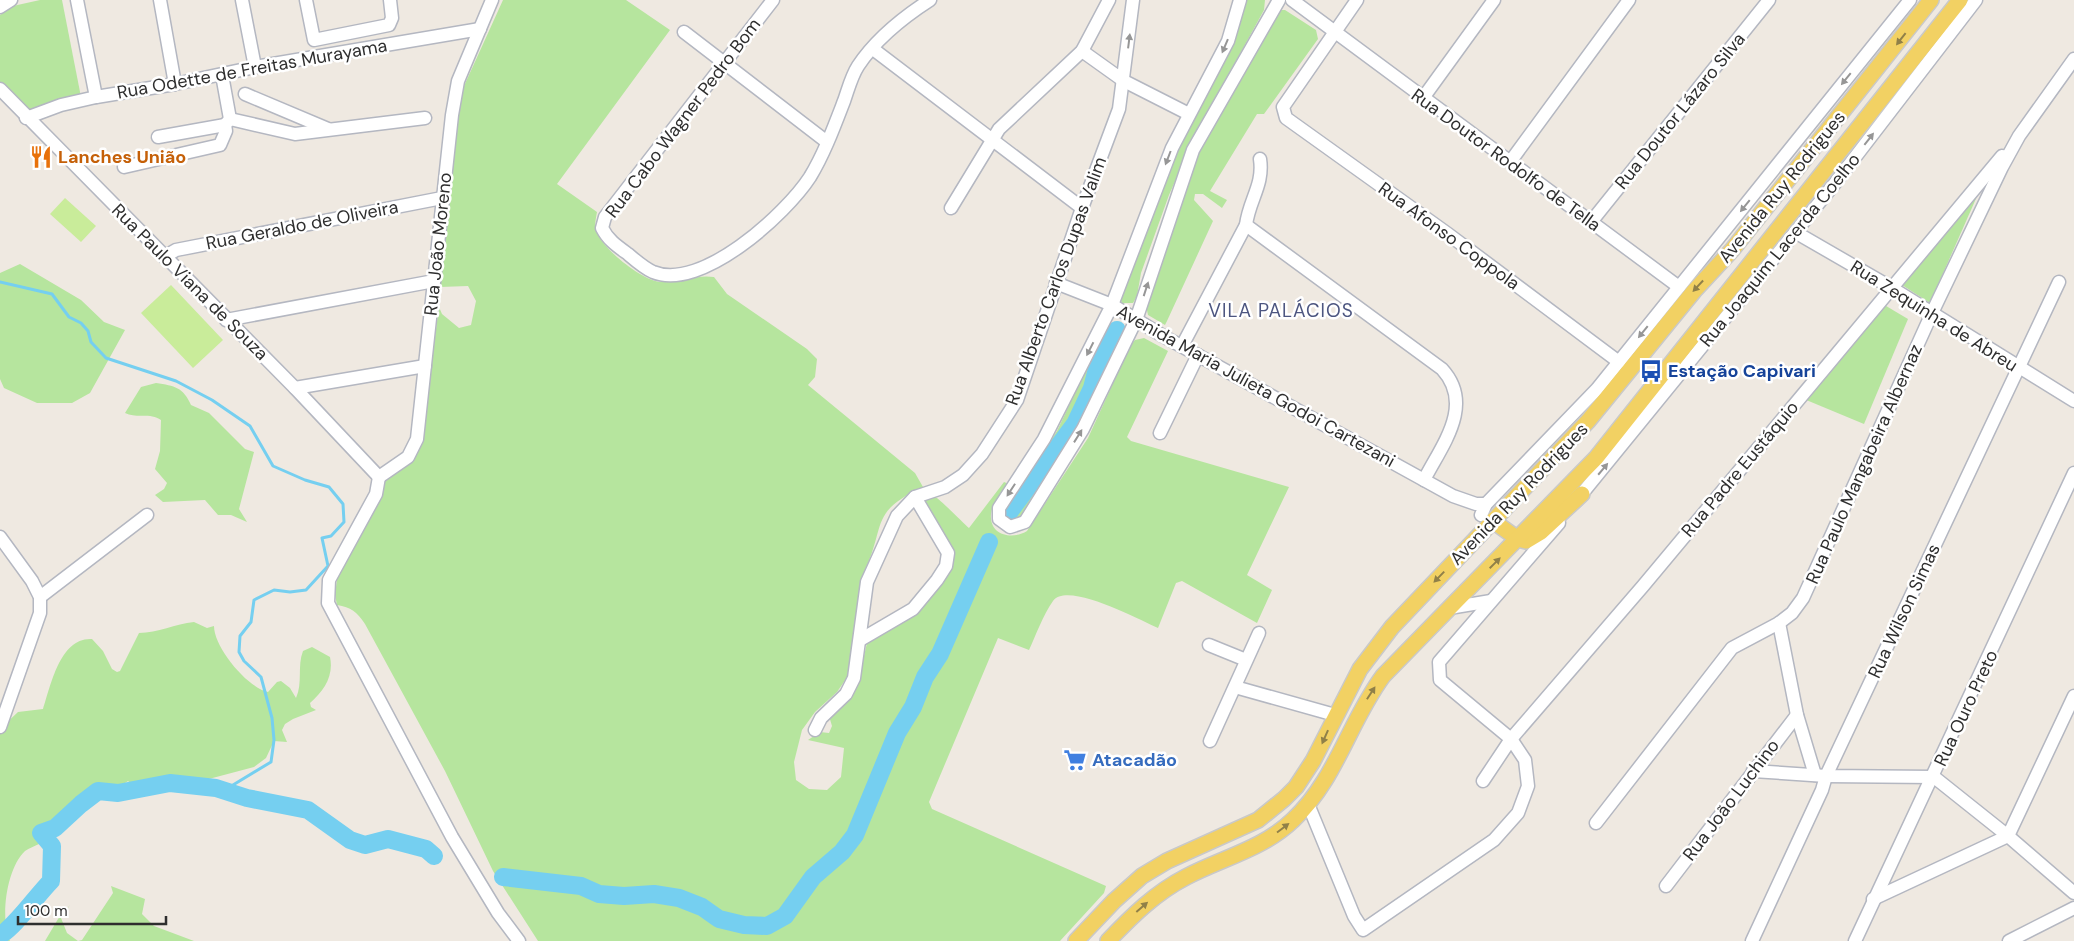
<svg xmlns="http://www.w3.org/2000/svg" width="2074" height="941" viewBox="0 0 2074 941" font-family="'DM Sans',sans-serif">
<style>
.green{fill:#b6e59e}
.pitch{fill:#c9ec9a}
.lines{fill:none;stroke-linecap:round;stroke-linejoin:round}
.stream{stroke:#75cff0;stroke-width:3}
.river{stroke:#75cff0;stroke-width:18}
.minor-casing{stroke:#b4b7c1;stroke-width:15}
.major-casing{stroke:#c9c9c9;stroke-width:18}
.minor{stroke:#fff;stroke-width:12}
.major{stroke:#f2d163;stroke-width:15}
.oneway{fill:#908048}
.oneway2{fill:#969696}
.labels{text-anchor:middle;stroke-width:5;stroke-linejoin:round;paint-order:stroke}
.street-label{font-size:18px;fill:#2e2e2e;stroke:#fff}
.food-label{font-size:18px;font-weight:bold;fill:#c56008;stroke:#fff;text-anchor:start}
.transit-label{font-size:18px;font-weight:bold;fill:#164399;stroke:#fff;text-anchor:start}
.shop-label{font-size:18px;font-weight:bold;fill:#366cbe;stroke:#fff;text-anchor:start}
.neighbourhood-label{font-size:19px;letter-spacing:1px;fill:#4d5680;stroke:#fff}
</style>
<rect width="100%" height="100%" fill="#efe9e1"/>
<g class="green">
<polygon points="40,0 62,0 81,97 28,110 0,82 0,15 13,6"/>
<path d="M 503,0 L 626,0 L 670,30 L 557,184 L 597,212 C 596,217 595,223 595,227 C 598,246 642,281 661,282 C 680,283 696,274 714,277 L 727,294 L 807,349 L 817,359 L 815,377 L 808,385 L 915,473 L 923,487 C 869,512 886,525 865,570 L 848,676 L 837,692 L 815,712 L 802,730 L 794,762 L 796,780 L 809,789 L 827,790 L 841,777 L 844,748 L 808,740 L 820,732 L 829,733 L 832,726 L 829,716 L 860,673 L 867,643 L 949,569 L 924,508 L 926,498 C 927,498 934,497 935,497 C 939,498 963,523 969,528 L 1004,482 L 1009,484 C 1002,493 992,503 991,514 C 989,536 1013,540 1027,531 L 1088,438 L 1130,346 L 1135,340 L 1144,338 L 1168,351 L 1127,437 L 1131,441 L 1289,487 L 1247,575 L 1272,590 L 1257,623 L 1182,581 L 1176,583 L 1158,628 C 1139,620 1068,581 1053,601 C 1043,615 1036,635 1029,650 L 998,638 L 929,802 L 932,809 L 1106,886 L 1104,893 L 1060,941 L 538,941 L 493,871 L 445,771 L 365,624 C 357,612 351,607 337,605 L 335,595 L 337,579 L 370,519 L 384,479 L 421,440 L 439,307 L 442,314 L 459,328 L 471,325 L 476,301 L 468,286 L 440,287 L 451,157 L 459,97 Z"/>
<polygon points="1243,0 1265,0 1264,10 1195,136 1169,195 1141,273 1137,296 1133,303 1122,303 1120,299 1164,179"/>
<polygon points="1280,10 1285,10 1316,30 1318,39 1264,114 1257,114 1210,191 1227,200 1222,208 1203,194 1195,194 1194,200 1213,221 1167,321 1165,325 1148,315 1146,306 1195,161 1211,128"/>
<polygon points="1982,185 1930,303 1902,285"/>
<polygon points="20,264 81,300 104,322 125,330 90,393 72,403 37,403 4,388 0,379 0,273"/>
<polygon points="1876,300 1908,319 1864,424 1799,397"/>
<polygon points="1108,323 1123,328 1086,412 1022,518 1012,517 1007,512 1008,505 1057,431"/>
<path d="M 156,383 C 175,386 183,387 191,405 L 209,413 L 245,449 L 254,452 L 239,509 L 247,522 L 231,515 L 218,515 L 205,500 L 163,502 L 155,495 L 164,489 L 167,483 L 155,469 L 160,451 L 161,420 C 150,412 137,419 125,413 L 141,387 Z"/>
<path d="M 194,622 L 207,628 L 214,626 C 214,648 248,688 268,692 L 277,682 L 281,681 L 290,688 L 296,698 C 303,683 297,666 303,651 L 312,647 L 330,657 C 334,676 324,691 310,703 L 311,707 L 316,710 L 293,719 L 285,724 L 282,730 L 287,742 L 274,741 L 266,758 L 254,767 L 205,780 L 189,780 L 134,791 L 134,786 L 128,781 L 112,792 L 83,801 L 70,813 L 55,817 L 48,823 L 39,844 C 35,846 29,848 25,851 C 6,869 0,919 10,941 L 0,941 L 0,729 L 18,712 L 43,709 C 51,685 60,637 92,639 L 103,651 L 112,669 L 117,672 L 120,671 L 139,633 C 158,633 175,624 194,622 Z"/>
<polygon points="111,886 145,899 142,914 154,926 194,941 45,941 58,919 70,905 61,918 67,933 78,941 82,940 113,893"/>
</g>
<g class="pitch">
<polygon points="65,198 96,226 81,242 50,214"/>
<polygon points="171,285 223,340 193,368 141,313"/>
</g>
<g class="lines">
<polyline class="stream" points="0,282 52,294 69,317 81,323 88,331 91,342 106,358 176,381 212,400 250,426 273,466 305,480 329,487 343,504 344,522 331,536 322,538 328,566 306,590 290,592 274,590 254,600 251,622 240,636 239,652 244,661 261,677 272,718 274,740 271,762 228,788"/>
<g class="river">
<polyline points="1007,515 1075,424 1092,388 1098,365 1117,330"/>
<polyline points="503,877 581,886 599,894 624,896 654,894 679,898 702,907 719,919 744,925 767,926 785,916 813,877 842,852 855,835 897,733 913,707 925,677 940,654 989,542"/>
<path d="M 0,935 C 14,928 37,895 51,881 L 52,846 L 41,833 L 55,828 L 81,804 L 98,791 L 118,793 L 170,783 L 216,788 L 247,798 L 308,810 L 350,840 L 365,845 L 388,839 L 426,849 L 434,856"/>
</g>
<defs>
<g id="minor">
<polyline points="77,0 96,97"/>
<polyline points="160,0 175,84"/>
<polyline points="242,0 255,67"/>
<polyline points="306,0 314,40 389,25 392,18 390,0"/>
<path d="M 773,0 L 605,217 L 602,228 C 608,240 617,246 628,254 C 635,260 644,268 653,272 C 701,292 786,214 810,177 C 824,154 834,127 844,101 C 848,90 851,77 858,66 C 876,39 902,18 930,0"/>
<polyline points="1240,0 1228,41 1172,148 1112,305 1044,439 999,508 999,519 1010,527 1025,522 1083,429 1136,320 1193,150 1279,0"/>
<polyline points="1292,0 1679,287"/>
<polyline points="1357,0 1283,107 1286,118 1448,234 1619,362"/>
<polyline points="0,7 11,0"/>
<polyline points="684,32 827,142"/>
<polyline points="873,49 1082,208"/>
<polyline points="1082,51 1124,81 1189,114"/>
<polyline points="0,89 295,388 379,477"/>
<polyline points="245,94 328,129"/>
<polyline points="1423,98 1494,0"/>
<polyline points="26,118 61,105 96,97 175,84 255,67 480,29"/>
<polyline points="230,119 295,134 425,118"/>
<polyline points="158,137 225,125"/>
<polyline points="1510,162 1629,0"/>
<polyline points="124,167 220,145 226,131 225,125 230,119 222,75"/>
<polyline points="951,208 999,129 1082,51 1109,0"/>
<polyline points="1591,222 1769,0"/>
<path d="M 1246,225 L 1442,369 C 1475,405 1442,445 1424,480"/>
<polyline points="1795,232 1892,288 2074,401"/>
<polyline points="164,257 176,250 442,198"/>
<polyline points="1056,283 1112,305 1163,336 1453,496 1476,504 1486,504"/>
<polyline points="226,320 434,281"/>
<path d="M 1182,346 L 1246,225 C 1249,200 1264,185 1260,159"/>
<polyline points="295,388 425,366"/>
<polyline points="1160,433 1198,355"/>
<polyline points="379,477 376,494 329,580 328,603 452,837 498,913 519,941"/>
<polyline points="379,477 408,457 417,439 452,115 458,81 492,0"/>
<polyline points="1576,501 1836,182 1976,0"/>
<polyline points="1481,515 1486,504 1597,389 1910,0"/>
<polyline points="0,537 32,581 40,597 40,613 0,727"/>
<polyline points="40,597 147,515"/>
<polyline points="1449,608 1491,601"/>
<polyline points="1779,623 1797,715 1815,775"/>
<polyline points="860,640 913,609 937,580 946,566 948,553 915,497"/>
<polyline points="1209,645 1246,660"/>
<polyline points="1235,687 1335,715"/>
<polyline points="815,730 821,718 846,694 854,678 867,582 897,516 915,497 945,487 963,475 982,454 1017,400 1082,208 1119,109 1133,0"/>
<polyline points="1210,741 1259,633"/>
<polyline points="1753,771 1826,776 1934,777 2008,836 2074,893"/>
<polyline points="1483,781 1511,739 1643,586 2002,156"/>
<polyline points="1308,804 1354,916 1363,930 1494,840 1518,813 1528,786 1525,760 1511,739 1440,680 1439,662 1559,523"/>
<polyline points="1596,823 1732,648 1779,623 1792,613 1803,598 1932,313 2002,167 2019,136 2074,59"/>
<polyline points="1666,886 1797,715"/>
<polyline points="1873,899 2008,836 2074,696"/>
<polyline points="1752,941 1822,790 1826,776 2059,282"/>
<polyline points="1855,941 2074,473"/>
<polyline points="2009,941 2074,908"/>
</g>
<g id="major">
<polyline points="1493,521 1518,539 1526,541 1541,532 1582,494"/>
<polyline points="1076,941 1114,901 1142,876 1167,861 1258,820 1284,799 1296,787 1313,761 1360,669 1392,627 1588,421 1694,291 1732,250 1931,0"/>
<path d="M 1108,941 C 1132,916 1155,893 1186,877 C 1222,858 1263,849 1293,820 C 1336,780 1349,722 1383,676 L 1596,458 L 1960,0"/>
</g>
</defs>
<use href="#minor" class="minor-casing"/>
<use href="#major" class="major-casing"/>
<use href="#minor" class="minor"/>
<use href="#major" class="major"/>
</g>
<defs><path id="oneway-solid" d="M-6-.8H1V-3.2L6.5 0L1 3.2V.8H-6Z" transform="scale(1.25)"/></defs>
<g class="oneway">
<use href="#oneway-solid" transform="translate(1901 39) rotate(128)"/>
<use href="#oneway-solid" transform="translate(1698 286) rotate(133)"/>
<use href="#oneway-solid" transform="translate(1495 563) rotate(-45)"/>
<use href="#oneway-solid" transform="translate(1439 577) rotate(134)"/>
<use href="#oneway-solid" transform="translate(1371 693) rotate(-57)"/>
<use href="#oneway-solid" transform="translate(1325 737) rotate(114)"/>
<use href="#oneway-solid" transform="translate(1283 828) rotate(-37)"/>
<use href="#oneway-solid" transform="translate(1142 907) rotate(-41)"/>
</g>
<g class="oneway2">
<use href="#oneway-solid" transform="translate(1129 41) rotate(-83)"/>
<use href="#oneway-solid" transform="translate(1225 46) rotate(113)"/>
<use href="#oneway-solid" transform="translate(1846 79) rotate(129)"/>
<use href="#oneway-solid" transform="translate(1869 139) rotate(-52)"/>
<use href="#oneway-solid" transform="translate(1168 158) rotate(111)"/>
<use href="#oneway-solid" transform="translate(1745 206) rotate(129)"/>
<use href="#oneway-solid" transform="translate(1146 289) rotate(-72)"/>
<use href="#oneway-solid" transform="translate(1643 332) rotate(129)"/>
<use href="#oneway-solid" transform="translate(1090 349) rotate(117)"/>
<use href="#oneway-solid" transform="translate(1078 436) rotate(-58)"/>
<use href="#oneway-solid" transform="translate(1603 469) rotate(-50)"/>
<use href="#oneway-solid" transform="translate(1011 490) rotate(123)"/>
</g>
<defs>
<symbol id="restaurant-bare" viewBox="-9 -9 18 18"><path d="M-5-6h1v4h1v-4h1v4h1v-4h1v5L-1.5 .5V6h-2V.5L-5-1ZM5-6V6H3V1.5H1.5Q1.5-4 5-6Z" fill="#e8710a" stroke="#fff" stroke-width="2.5" paint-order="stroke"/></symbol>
<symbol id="bus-bare" viewBox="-9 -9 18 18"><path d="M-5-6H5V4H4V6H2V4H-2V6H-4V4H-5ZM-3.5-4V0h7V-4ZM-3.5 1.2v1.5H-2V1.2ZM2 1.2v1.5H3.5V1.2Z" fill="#1a4fb4" stroke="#fff" stroke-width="2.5" paint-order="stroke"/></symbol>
<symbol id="supermarket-bare" viewBox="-9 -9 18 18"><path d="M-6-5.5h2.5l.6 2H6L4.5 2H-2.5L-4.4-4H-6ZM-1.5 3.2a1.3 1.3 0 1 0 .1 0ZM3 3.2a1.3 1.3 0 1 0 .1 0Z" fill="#3f7fe0" stroke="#fff" stroke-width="2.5" paint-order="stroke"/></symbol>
</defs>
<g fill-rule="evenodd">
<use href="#restaurant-bare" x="25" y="141" width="32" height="32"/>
<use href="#bus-bare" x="1635" y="355" width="32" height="32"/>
<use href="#supermarket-bare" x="1059" y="744" width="32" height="32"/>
</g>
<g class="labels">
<g class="street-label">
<text transform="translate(252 69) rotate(-10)" y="6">Rua Odette de Freitas Murayama</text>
<text transform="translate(1680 111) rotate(-51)" y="6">Rua Doutor Lázaro Silva</text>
<text transform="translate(683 118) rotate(-53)" y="6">Rua Cabo Wagner Pedro Bom</text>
<text transform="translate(1506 160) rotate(36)" y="6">Rua Doutor Rodolfo de Tella</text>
<text transform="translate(1782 187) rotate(-51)" y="6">Avenida Ruy Rodrigues</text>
<text transform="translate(302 225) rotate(-11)" y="6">Rua Geraldo de Oliveira</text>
<text transform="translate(1449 236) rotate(36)" y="6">Rua Afonso Coppola</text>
<text transform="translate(438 244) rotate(-84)" y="6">Rua João Moreno</text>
<text transform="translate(1780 250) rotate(-51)" y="6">Rua Joaquim Lacerda Coelho</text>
<text transform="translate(1056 281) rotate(-70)" y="6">Rua Alberto Carlos Dupas Valim</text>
<text transform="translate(190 282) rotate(45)" y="6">Rua Paulo Viana de Souza</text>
<text transform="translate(1934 316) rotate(32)" y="6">Rua Zequinha de Abreu</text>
<text transform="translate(1256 386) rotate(29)" y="6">Avenida Maria Julieta Godoi Cartezani</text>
<text transform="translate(1864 464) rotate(-66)" y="6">Rua Paulo Mangabeira Albernaz</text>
<text transform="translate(1740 469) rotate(-50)" y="6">Rua Padre Eustáquio</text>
<text transform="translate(1519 494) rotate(-46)" y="6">Avenida Ruy Rodrigues</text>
<text transform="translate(1904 611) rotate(-65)" y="6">Rua Wilson Simas</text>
<text transform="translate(1966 708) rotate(-65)" y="6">Rua Ouro Preto</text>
<text transform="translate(1731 800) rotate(-53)" y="6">Rua João Luchino</text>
</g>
<g class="food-label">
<text x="58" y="163">Lanches União</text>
</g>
<g class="transit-label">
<text x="1668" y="377">Estação Capivari</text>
</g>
<g class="shop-label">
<text x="1092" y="766">Atacadão</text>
</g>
<g class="neighbourhood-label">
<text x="1281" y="317">VILA PALÁCIOS</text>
</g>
</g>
<path d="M18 916v8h148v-8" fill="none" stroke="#2e2e2e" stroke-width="2.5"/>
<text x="25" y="916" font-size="15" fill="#2e2e2e" stroke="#ffffff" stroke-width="4" paint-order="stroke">100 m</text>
</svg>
